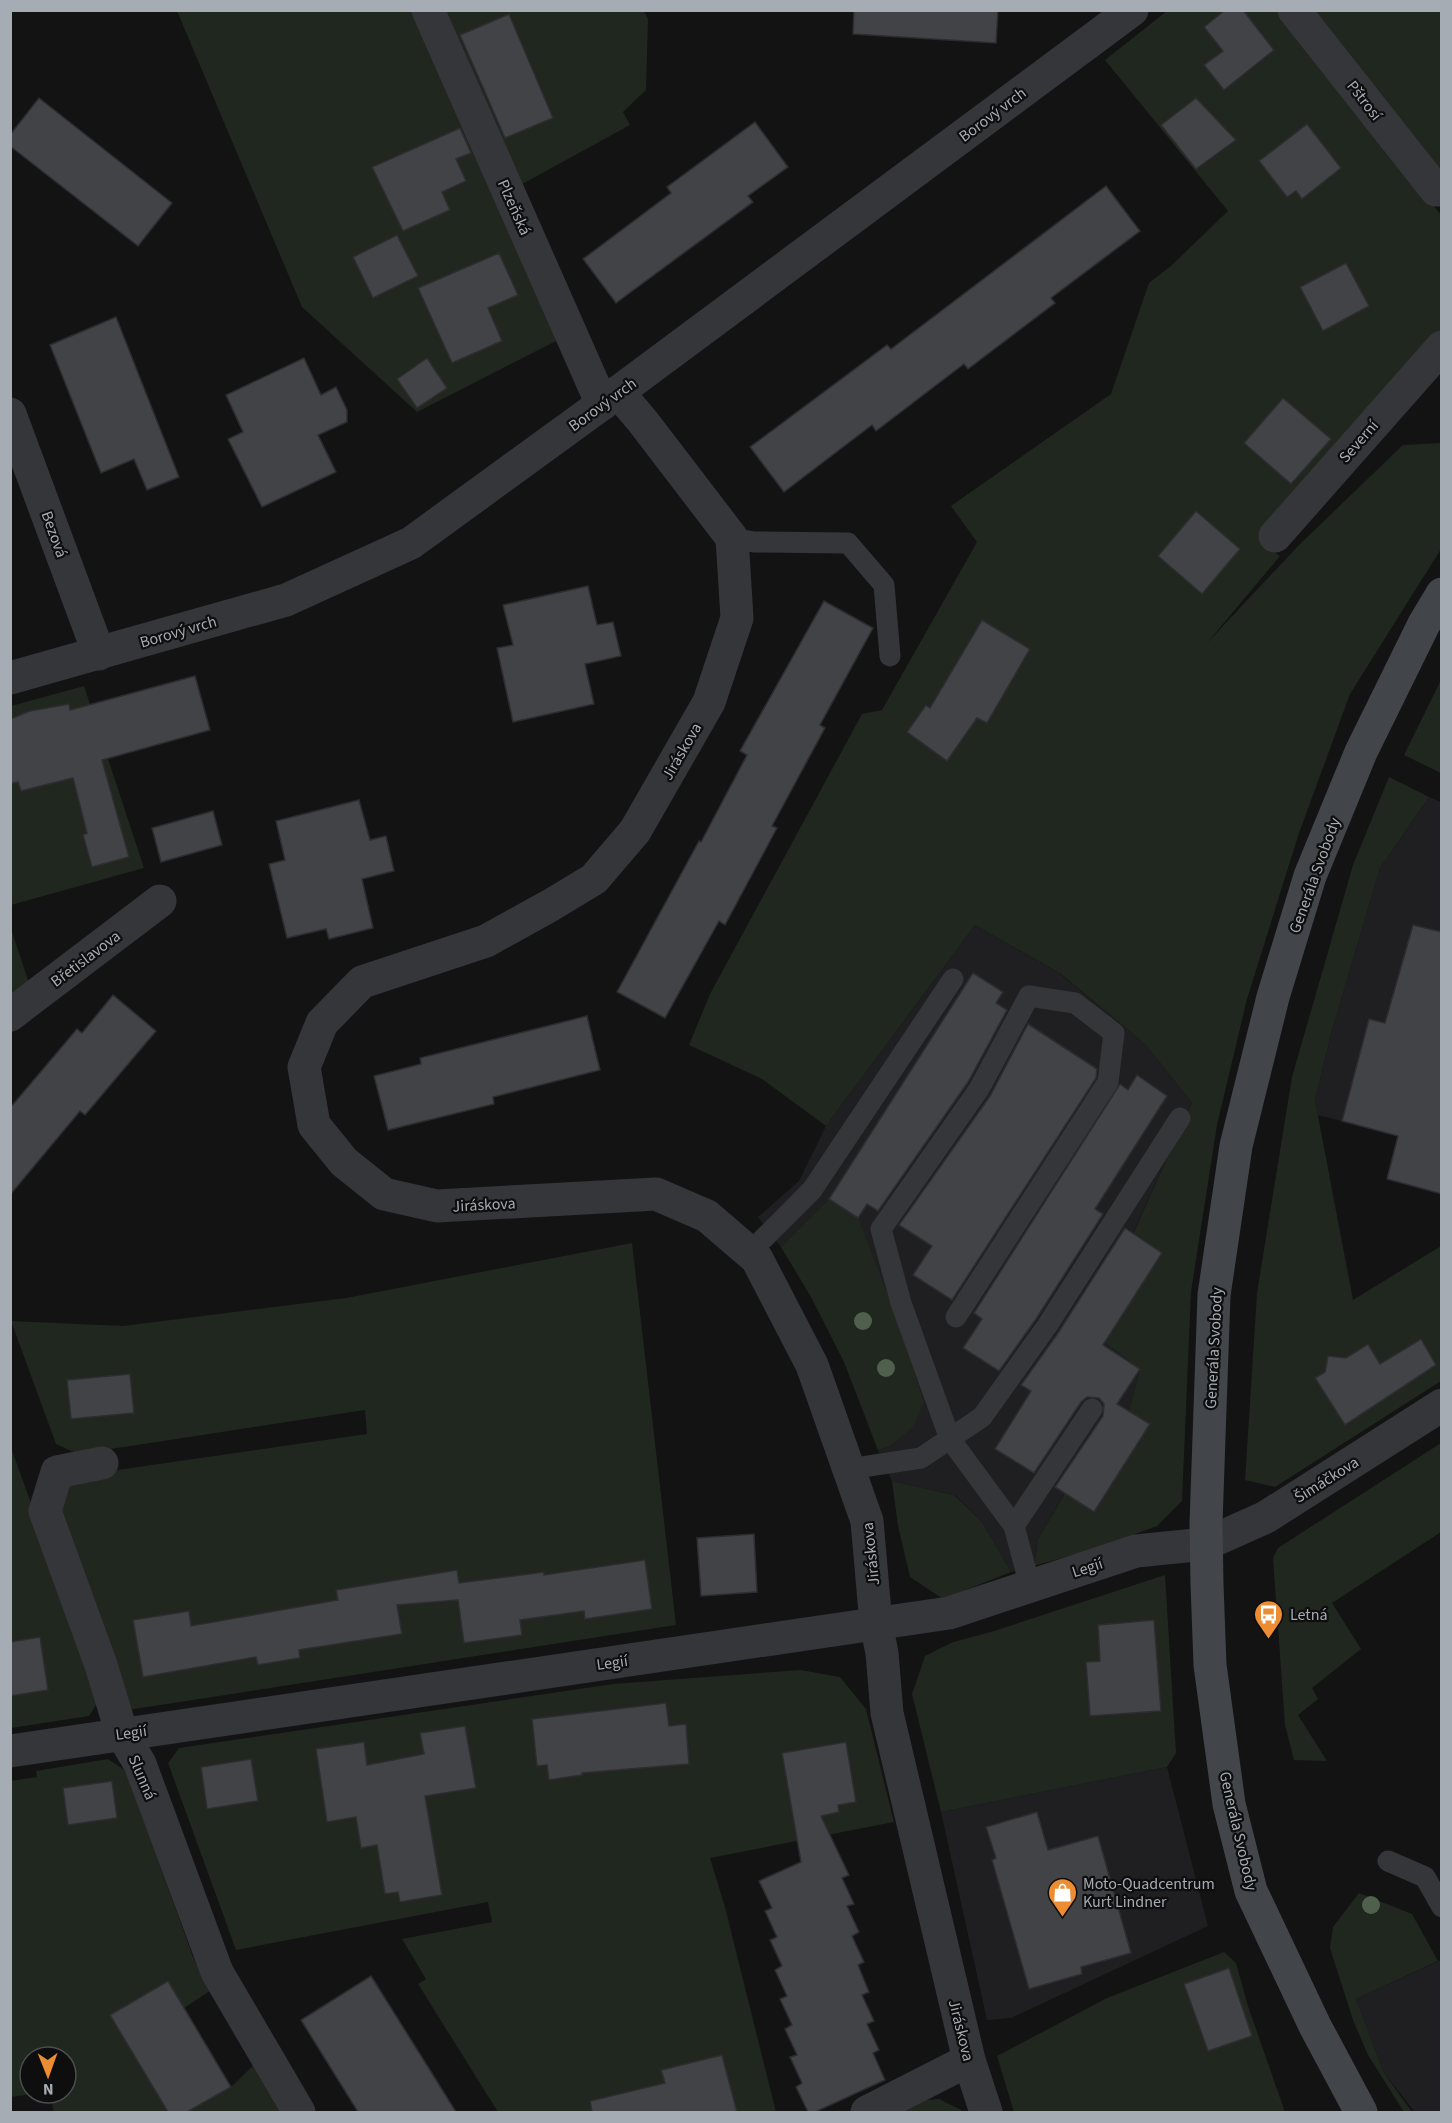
<svg xmlns="http://www.w3.org/2000/svg" width="1452" height="2123" viewBox="0 0 1452 2123" font-family="'Source Sans 3',sans-serif">
<style>
.built{fill:#1f1f21}
.green{fill:#1f271f}
.building{fill:#424347;stroke:#2d2d30;stroke-width:1.5}
.lines{fill:none;stroke-linecap:round;stroke-linejoin:round}
.lane{stroke:#343639;stroke-width:21}
.street{stroke:#343639;stroke-width:33}
.secondary{stroke:#424549;stroke-width:33}
.tree{fill:#4f604d}
.labels{text-anchor:middle;stroke-width:4.5;stroke-linejoin:round;paint-order:stroke}
.street-label{font-size:16px;fill:#a5acb4;stroke:#0e0e0f}
.poi-label{font-size:16px;fill:#a5acb4;stroke:#0e0e0f;text-anchor:start}
</style>
<rect width="100%" height="100%" fill="#131314"/>
<g class="built">
<polygon points="1429,797 1441,802 1442,966 1379,1131 1318,1115 1315,1100 1331,1034 1380,868"/>
<polygon points="975,925 1059,973 1145,1044 1192,1103 1133,1233 1162,1253 1105,1343 1140,1369 1129,1411 1150,1424 1094,1512 1064,1494 1038,1539 1034,1566 1011,1572 982,1522 955,1495 892,1481 878,1450 888,1447 829,1199 781,1247 758,1217 799,1181 826,1126"/>
<polygon points="1167,1767 1208,1926 1011,2018 987,2020 941,1812"/>
<polygon points="1441,1960 1441,2112 1415,2112 1384,2073 1356,1999"/>
</g>
<g class="green">
<polygon points="177,11 414,11 558,340 417,412 302,307"/>
<polygon points="436,11 644,11 648,19 646,90 623,112 630,125 515,188"/>
<polygon points="1167,11 1281,11 1441,215 1441,341 1261,542 1280,556 1207,643 1299,545 1403,445 1441,443 1441,549 1350,694 1299,833 1247,999 1217,1125 1191,1292 1182,1501 1157,1526 1100,1547 1034,1566 1038,1539 1065,1493 1094,1512 1150,1424 1129,1411 1140,1369 1105,1343 1162,1253 1133,1234 1192,1103 1145,1044 1061,974 975,925 826,1126 762,1079 689,1045 710,994 862,714 882,710 977,542 951,506 1111,394 1149,283 1172,265 1228,211 1105,60"/>
<polygon points="1311,11 1441,11 1441,177"/>
<polygon points="1441,680 1441,773 1404,755"/>
<polygon points="84,686 144,868 11,905 11,706"/>
<polygon points="1389,777 1429,797 1380,868 1331,1034 1315,1100 1353,1300 1441,1246 1441,1381 1275,1487 1245,1480 1257,1293 1292,1077 1353,865"/>
<polygon points="10,926 31,989 10,1004"/>
<polygon points="829,1199 858,1218 898,1321 924,1402 913,1427 888,1447 878,1450 844,1362 811,1297 781,1247"/>
<polygon points="632,1243 676,1625 128,1710 56,1505 62,1478 367,1434 365,1410 78,1454 56,1444 11,1321 123,1326 346,1298"/>
<polygon points="1441,1443 1441,1532 1332,1603 1361,1649 1312,1688 1318,1699 1298,1715 1327,1761 1294,1760 1285,1725 1273,1558 1278,1548"/>
<polygon points="10,1445 101,1697 89,1716 11,1728"/>
<polygon points="892,1481 954,1495 982,1522 1011,1572 943,1599 910,1577 898,1526"/>
<polygon points="1165,1575 1176,1753 1167,1767 941,1812 912,1694 925,1656 953,1642 991,1632"/>
<polygon points="800,1670 840,1677 866,1709 894,1822 710,1858 725,1907 776,2112 737,2112 722,2055 665,2083 604,2099 608,2112 498,2112 418,1984 426,1979 402,1939 492,1922 488,1902 236,1950 168,1763 179,1748 613,1684"/>
<polygon points="108,1759 126,1771 193,1957 210,1991 184,2008 168,1982 111,2015 168,2112 54,2112 50,2093 66,2093 66,2057 30,2057 30,2093 39,2093 11,2097 10,1781 37,1777 36,1771"/>
<polygon points="1359,1893 1412,1914 1438,1961 1356,1999 1384,2073 1412,2112 1404,2112 1368,2055 1353,2020 1330,1948 1333,1927"/>
<polygon points="1224,1952 1236,1963 1248,2006 1285,2112 1014,2112 997,2056 1107,1998"/>
<polygon points="254,2065 282,2112 187,2112 231,2087"/>
<polygon points="939,2099 961,2110 962,2112 892,2112 913,2101"/>
</g>
<g class="building">
<polygon points="854,10 998,10 996,43 853,34"/>
<polygon points="1225,10 1243,10 1274,50 1224,90 1204,65 1223,51 1204,27"/>
<polygon points="509,14 553,118 505,138 460,35"/>
<polygon points="39,98 172,203 138,246 10,146 10,135"/>
<polygon points="1196,98 1236,140 1196,169 1161,125"/>
<polygon points="755,122 788,167 748,196 753,202 616,303 583,259 671,193 667,187"/>
<polygon points="1307,124 1341,168 1302,199 1296,191 1287,197 1259,161"/>
<polygon points="460,128 471,153 456,159 466,181 442,192 450,210 403,231 372,167"/>
<polygon points="1106,186 1140,231 1051,298 1055,303 968,369 964,364 876,431 872,425 784,492 750,447 887,345 891,349"/>
<polygon points="397,235 418,276 373,298 353,257"/>
<polygon points="499,253 518,295 488,308 502,341 452,363 418,288"/>
<polygon points="1346,263 1369,306 1323,331 1300,287"/>
<polygon points="116,317 179,477 147,490 134,459 101,473 50,345"/>
<polygon points="304,358 321,395 336,387 347,410 347,422 318,435 336,472 262,507 228,439 243,432 226,395"/>
<polygon points="427,358 447,388 417,408 397,379"/>
<polygon points="1283,398 1331,439 1291,484 1244,443"/>
<polygon points="1196,511 1240,549 1202,594 1158,556"/>
<polygon points="588,586 597,625 613,622 621,656 585,664 594,704 513,722 497,648 513,645 503,605"/>
<polygon points="824,601 873,628 820,725 825,728 772,826 777,828 725,925 719,921 665,1018 617,992 699,841 701,842 747,755 740,751"/>
<polygon points="982,620 1030,649 987,723 977,718 947,761 907,732 926,705 930,708"/>
<polygon points="195,676 210,730 102,760 129,857 92,867 83,835 87,833 73,778 21,791 18,782 10,784 10,719 30,711 69,704 70,710"/>
<polygon points="359,800 370,840 386,836 394,871 362,879 373,928 329,939 326,929 287,938 269,864 285,860 276,821"/>
<polygon points="213,811 222,845 161,862 152,828"/>
<polygon points="1413,925 1442,932 1442,1194 1387,1179 1398,1136 1342,1121 1369,1019 1385,1023"/>
<polygon points="973,973 1003,992 996,1003 1007,1010 968,1082 878,1211 867,1204 858,1218 829,1199"/>
<polygon points="113,995 156,1031 85,1115 80,1111 10,1195 10,1108 77,1029 82,1033"/>
<polygon points="587,1016 600,1070 493,1097 494,1104 388,1130 374,1076 421,1064 420,1058"/>
<polygon points="1028,1024 1097,1069 1096,1078 952,1300 913,1275 932,1246 899,1225 990,1096"/>
<polygon points="1137,1075 1167,1096 1095,1209 1103,1214 1036,1319 999,1371 963,1348 982,1319 974,1313 1120,1084 1128,1090"/>
<polygon points="1125,1228 1162,1253 1103,1345 1140,1369 1117,1404 1150,1424 1094,1512 1055,1487 1103,1416 1104,1404 1099,1398 1087,1397 1081,1402 1034,1473 995,1449 1031,1391 1021,1385 1058,1333"/>
<polygon points="1421,1339 1436,1365 1345,1425 1315,1378 1325,1372 1328,1356 1346,1358 1368,1344 1380,1364"/>
<polygon points="130,1374 134,1413 71,1419 67,1380"/>
<polygon points="754,1534 757,1592 701,1596 697,1538"/>
<polygon points="645,1560 652,1609 585,1619 584,1611 520,1620 522,1635 464,1643 458,1600 397,1605 402,1634 299,1650 300,1658 258,1665 256,1657 143,1677 133,1620 189,1611 191,1626 338,1600 336,1590 457,1570 459,1583 544,1572 544,1575"/>
<polygon points="1154,1620 1161,1711 1090,1716 1086,1662 1100,1661 1098,1625"/>
<polygon points="40,1637 48,1690 10,1696 10,1642"/>
<polygon points="666,1703 669,1726 686,1724 689,1764 582,1773 582,1775 549,1780 547,1765 537,1766 532,1719"/>
<polygon points="465,1726 476,1788 425,1796 442,1895 400,1902 398,1892 385,1894 377,1845 361,1848 356,1817 327,1822 316,1749 364,1742 367,1765 424,1754 420,1733"/>
<polygon points="846,1742 856,1802 838,1805 839,1812 821,1816 849,1875 842,1878 854,1904 847,1906 859,1932 852,1936 864,1962 858,1965 869,1992 862,1995 874,2021 867,2024 879,2050 873,2053 885,2080 815,2112 808,2112 796,2087 802,2083 790,2057 797,2055 785,2029 792,2025 780,1999 787,1996 775,1970 782,1966 770,1940 777,1937 765,1911 772,1908 759,1881 801,1862 782,1753"/>
<polygon points="251,1759 258,1801 207,1809 201,1767"/>
<polygon points="112,1781 117,1818 68,1825 63,1788"/>
<polygon points="1037,1812 1048,1850 1098,1836 1131,1953 1081,1967 1082,1974 1029,1989 992,1860 996,1858 986,1827"/>
<polygon points="1229,1968 1252,2036 1208,2051 1184,1984"/>
<polygon points="371,1976 433,2075 456,2112 358,2112 301,2020"/>
<polygon points="168,1981 231,2087 187,2112 168,2112 110,2015"/>
<polygon points="722,2055 737,2112 592,2112 590,2101 665,2083 661,2070"/>
</g>
<g class="lines">
<g class="lane">
<polyline points="732,538 754,542 848,543 884,585 890,656"/>
<polyline points="749,1253 812,1190 953,979"/>
<polyline points="956,1317 1108,1082 1114,1033 1075,1003 1029,996 979,1089 881,1229 901,1303 950,1439 1014,1526"/>
<polyline points="849,1469 921,1458 982,1417 1047,1326 1180,1118"/>
<polyline points="1030,1586 1014,1526 1092,1409"/>
<polyline points="1388,1861 1425,1877 1442,1907"/>
</g>
<g class="street">
<polyline points="428,10 602,404"/>
<polyline points="1294,10 1436,190"/>
<polyline points="618,392 644,423 732,538 737,618 709,702 635,831 594,879 551,905 486,941 362,982 322,1023 304,1067 314,1125 344,1162 384,1194 437,1206 656,1194 707,1216 757,1259 812,1365 867,1521 876,1624 882,1653 887,1713 969,2060 986,2112"/>
<polyline points="10,414 99,654"/>
<polyline points="1275,536 1442,347"/>
<polyline points="10,678 286,600 411,543 602,404 1132,10"/>
<polyline points="10,1015 160,901"/>
<polyline points="102,1463 57,1472 45,1511 101,1665 122,1734 140,1764 217,1972 299,2112"/>
<polyline points="10,1751 949,1613 1136,1551 1206,1544 1266,1517 1442,1405"/>
<polyline points="867,2112 969,2060"/>
</g>
<polyline class="secondary" points="1361,2112 1315,2026 1251,1891 1229,1804 1210,1665 1207,1584 1206,1523 1214,1295 1236,1146 1273,997 1310,876 1361,752 1424,624 1442,594"/>
</g>
<g class="tree">
<circle cx="863" cy="1321" r="9"/>
<circle cx="886" cy="1368" r="9"/>
<circle cx="1371" cy="1905" r="9"/>
</g>
<defs>
<symbol id="bus-pin" viewBox="-11 -11 22 30"><path d="M0 17L-7.5 6A9.5 9.5 0 1 1 7.5 6Z" fill="#ec8c33" stroke="#0e0e0f"/><path d="M-5-6H5V4H4V6H2V4H-2V6H-4V4H-5ZM-3.5-4V0h7V-4ZM-3.5 1.2v1.5H-2V1.2ZM2 1.2v1.5H3.5V1.2Z" fill="#fff"/></symbol>
<symbol id="shop-pin" viewBox="-11 -11 22 30"><path d="M0 17L-7.5 6A9.5 9.5 0 1 1 7.5 6Z" fill="#ec8c33" stroke="#0e0e0f"/><path d="M-5-2.5h2.3a2.7 3.5 0 0 1 5.4 0H5L5.5 6h-11ZM-1.5-2.5h3a1.5 2.3 0 0 0-3 0Z" fill="#fff"/></symbol>
</defs>
<g fill-rule="evenodd">
<use href="#bus-pin" x="1252" y="1598" width="33" height="45"/>
<use href="#shop-pin" x="1046" y="1876" width="33" height="45"/>
</g>
<g class="labels">
<g class="street-label">
<text transform="translate(1365 100) rotate(52)" y="6">Pštrosí</text>
<text transform="translate(992 114) rotate(-37)" y="6">Borový vrch</text>
<text transform="translate(515 207) rotate(66)" y="6">Plzeňská</text>
<text transform="translate(602 404) rotate(-36)" y="6">Borový vrch</text>
<text transform="translate(1358 441) rotate(-49)" y="6">Severní</text>
<text transform="translate(55 534) rotate(70)" y="6">Bezová</text>
<text transform="translate(178 631) rotate(-16)" y="6">Borový vrch</text>
<text transform="translate(681 751) rotate(-60)" y="6">Jiráskova</text>
<text transform="translate(1314 875) rotate(-70)" y="6">Generála Svobody</text>
<text transform="translate(85 958) rotate(-37)" y="6">Břetislavova</text>
<text transform="translate(484 1204) rotate(-3)" y="6">Jiráskova</text>
<text transform="translate(1213 1348) rotate(-87)" y="6">Generála Svobody</text>
<text transform="translate(1326 1479) rotate(-32)" y="6">Šimáčkova</text>
<text transform="translate(870 1554) rotate(-96)" y="6">Jiráskova</text>
<text transform="translate(1087 1567) rotate(-18)" y="6">Legií</text>
<text transform="translate(612 1662) rotate(-8)" y="6">Legií</text>
<text transform="translate(131 1732) rotate(-8)" y="6">Legií</text>
<text transform="translate(143 1777) rotate(67)" y="6">Slunná</text>
<text transform="translate(1239 1831) rotate(77)" y="6">Generála Svobody</text>
<text transform="translate(962 2030) rotate(76)" y="6">Jiráskova</text>
</g>
<g class="poi-label">
<text x="1290" y="1620">Letná</text>
<text x="1083" y="1889">Moto-Quadcentrum<tspan x="1083" dy="18">Kurt Lindner</tspan></text>
</g>
</g>
<rect width="1452" height="2123" fill="none" stroke="#a5acb4" stroke-width="24"/>
<g transform="translate(48 2075) rotate(179)"><circle r="28" fill="#0e0e0f" stroke="#4a4d51" stroke-width="1.5"/>
<path d="M0-4.5L10 22L0 15L-10 22Z" fill="#ec8c33"/>
<text y="-9" font-size="16" font-weight="bold" text-anchor="middle" fill="#a5acb4">N</text>
</g>
</svg>
